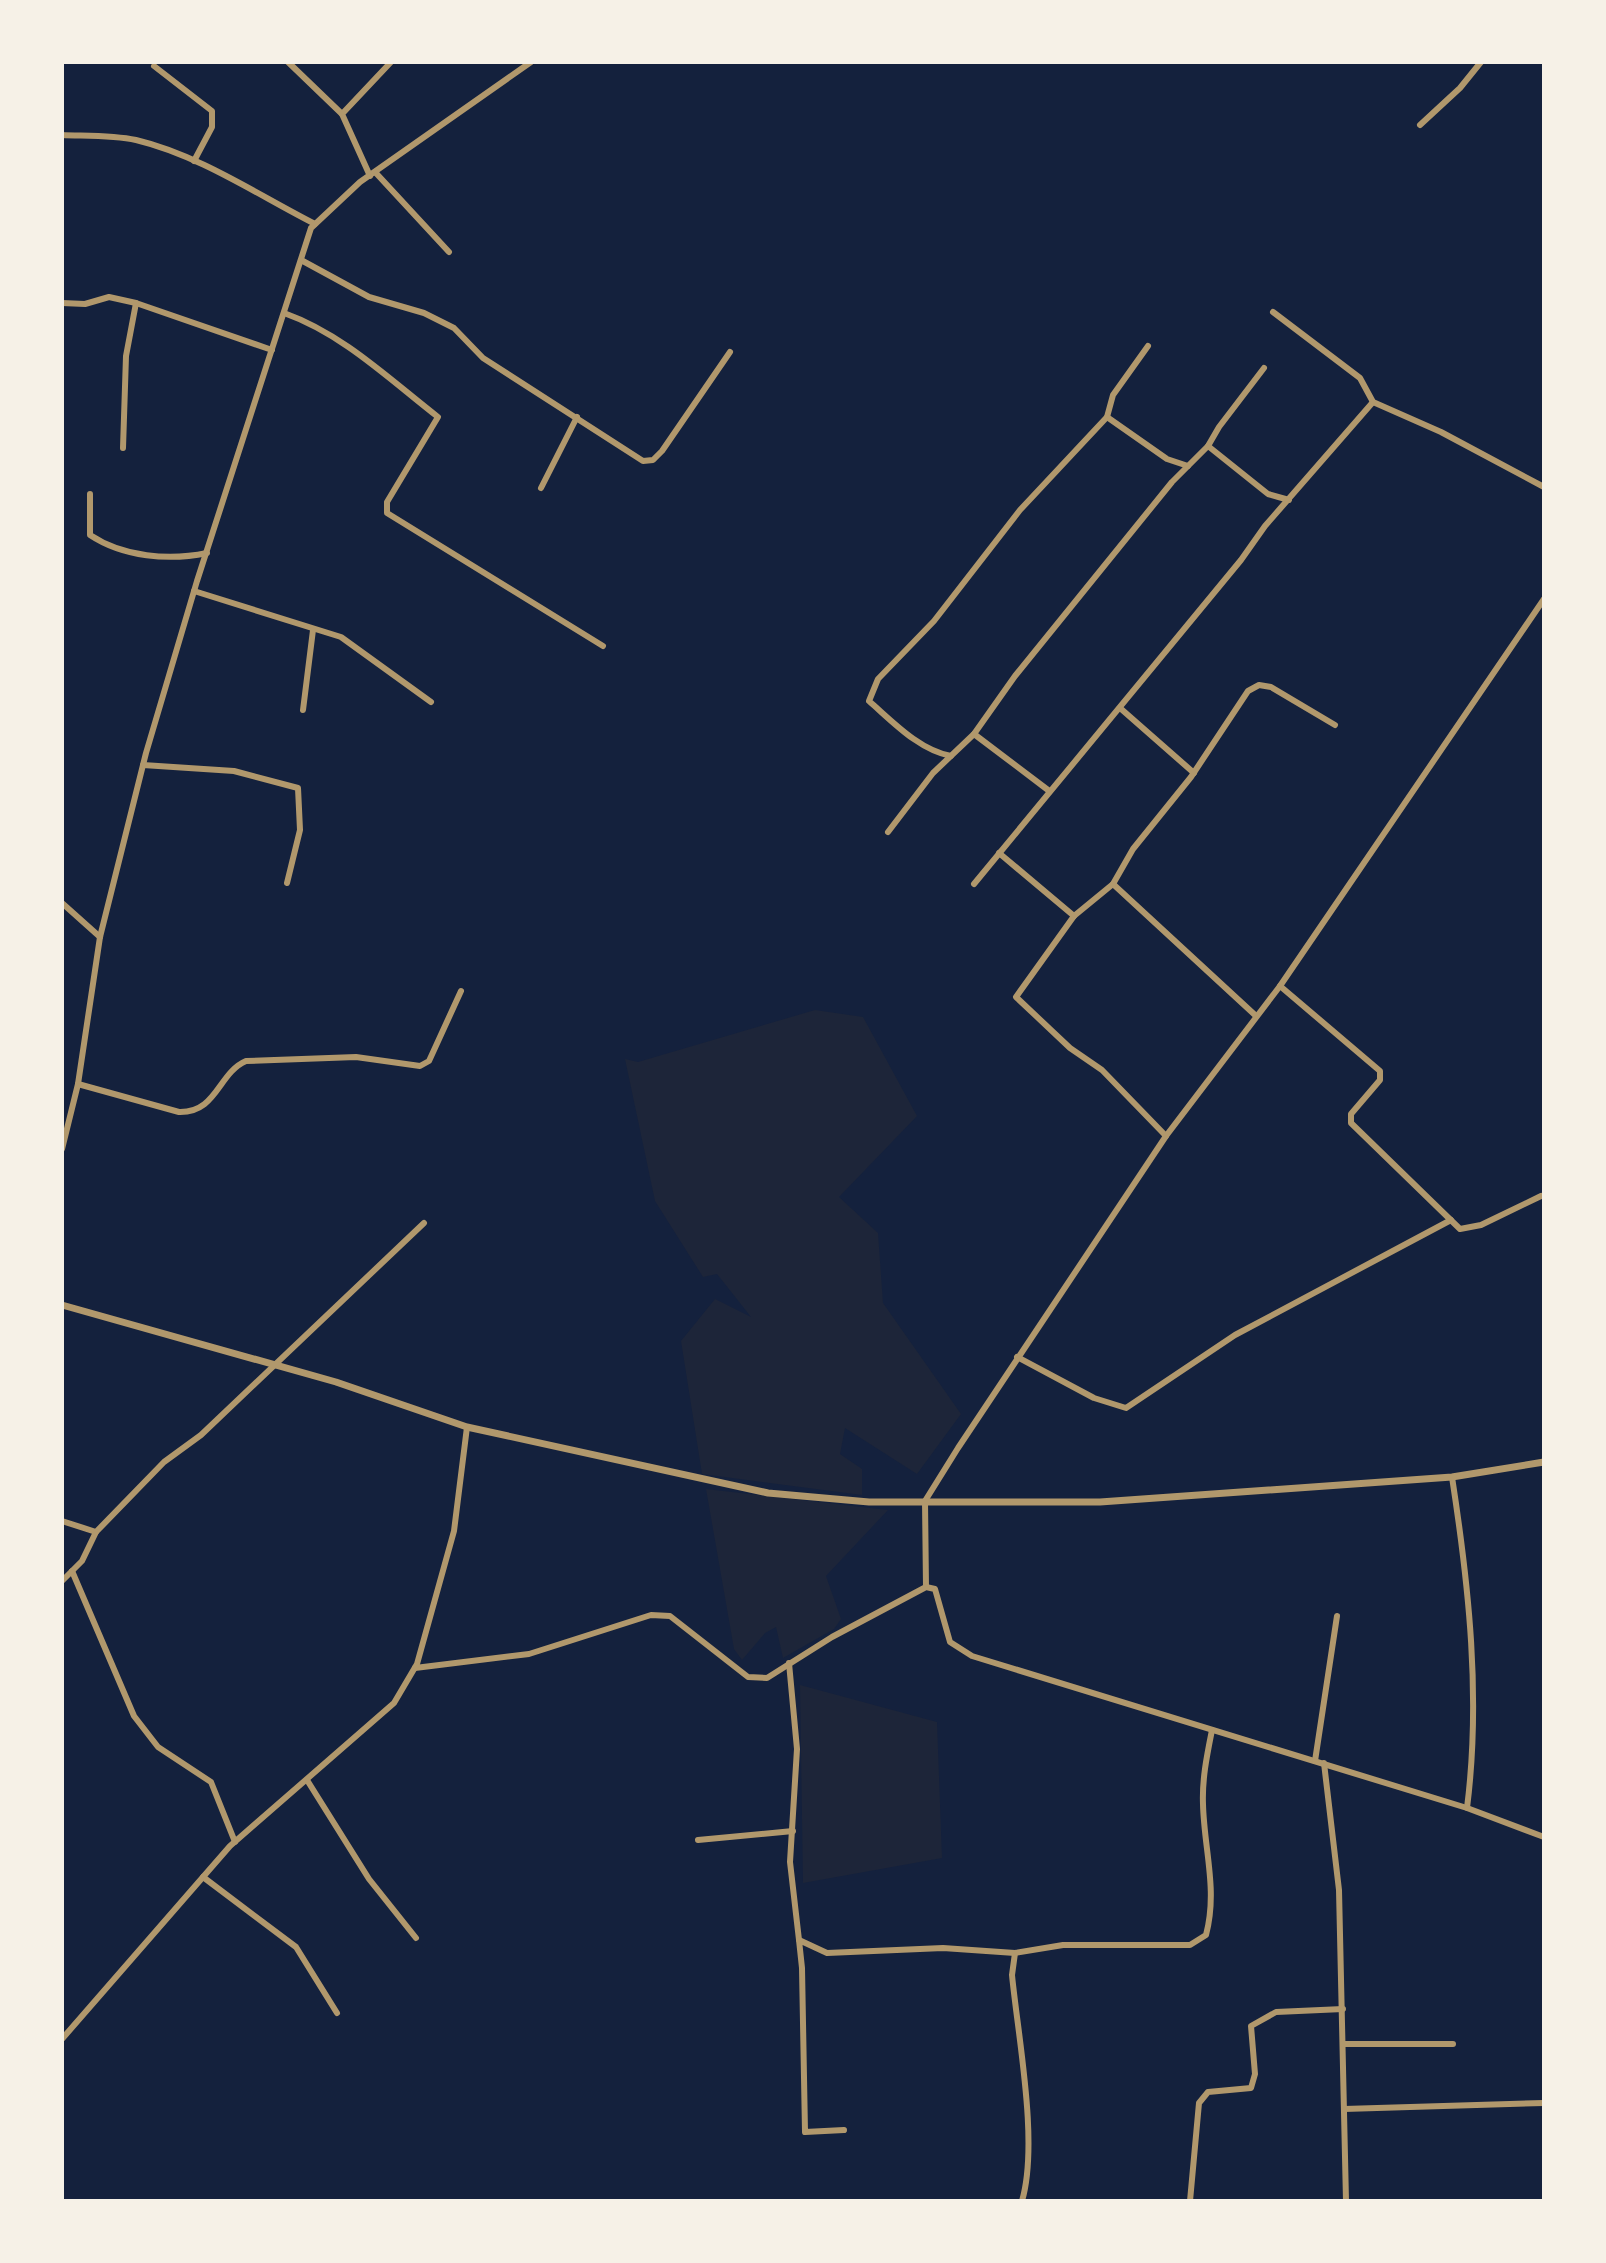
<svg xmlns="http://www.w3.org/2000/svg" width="1606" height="2263" viewBox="0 0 1606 2263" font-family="Manrope,sans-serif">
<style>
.green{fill:#1d2539}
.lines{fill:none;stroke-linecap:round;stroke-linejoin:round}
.minor{stroke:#b1986c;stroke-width:6}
.tertiary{stroke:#b1986c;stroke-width:7}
</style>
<rect width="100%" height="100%" fill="#14213d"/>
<g class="green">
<polygon points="815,1010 863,1017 917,1116 839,1197 878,1233 883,1303 961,1414 917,1474 845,1428 840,1454 862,1469 862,1495 702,1474 681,1341 715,1299 751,1317 717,1274 703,1277 655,1201 625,1059 638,1062"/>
<polygon points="706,1489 888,1510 826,1576 841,1619 834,1629 783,1658 776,1627 765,1633 742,1660 734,1649"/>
<polygon points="800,1685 937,1722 942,1858 803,1883"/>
</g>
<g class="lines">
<g class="minor">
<polyline points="288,62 342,114"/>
<polyline points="154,66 212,111 212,127 194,161"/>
<polyline points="1420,125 1460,88 1481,62"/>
<path d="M 62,135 C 86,136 113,135 136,140 C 199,155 258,195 315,224"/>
<polyline points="375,172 449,252"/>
<polyline points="370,176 342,114 391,62"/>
<polyline points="301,260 369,297 424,313 454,328 483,358 643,461 653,460 662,451 730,352"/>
<polyline points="62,303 85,304 109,297 136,303 272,350"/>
<polyline points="1273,312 1360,378 1373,402 1441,432 1544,487"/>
<path d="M 284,313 C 343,334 389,379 438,417 L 387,502 L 387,513 L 603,646"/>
<polyline points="1107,417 1167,459 1188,466"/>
<polyline points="1208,446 1268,494 1289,500"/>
<polyline points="123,448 126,356 136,303"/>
<polyline points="541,488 577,417"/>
<path d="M 90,494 L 90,535 C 123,557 169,561 207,553"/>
<polyline points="194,591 341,637 431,702"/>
<polyline points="1120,708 1194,773"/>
<polyline points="303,710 313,630"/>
<polyline points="974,734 1048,790"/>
<path d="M 951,756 C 919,750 893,722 869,701 L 878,679 L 934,621 L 1020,510 L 1107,417 L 1113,395 L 1148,346"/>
<polyline points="143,765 234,771 298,788 300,830 287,883"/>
<polyline points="888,832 933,773 974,734 1015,676 1172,482 1208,446 1219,427 1264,368"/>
<polyline points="999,853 1074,916"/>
<polyline points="974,884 1241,560 1265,526 1373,402"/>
<polyline points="1113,884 1255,1015"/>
<polyline points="62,903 100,937"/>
<polyline points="1280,986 1380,1071 1380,1080 1351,1114 1351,1123 1460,1229 1481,1225 1541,1196"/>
<path d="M 78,1084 L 179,1112 C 217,1113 218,1073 246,1061 L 356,1057 L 420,1066 L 429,1061 L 461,991"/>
<polyline points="1166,1136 1102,1070 1070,1048 1016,997 1074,916 1113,884 1133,849 1191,777 1248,691 1259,685 1271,687 1335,725"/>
<polyline points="62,1149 78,1084 100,937 146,753 197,581 311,228 360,182 531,62"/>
<polyline points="1017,1357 1094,1398 1126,1408 1235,1335 1451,1220"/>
<path d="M 1452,1477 C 1469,1587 1481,1698 1467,1808"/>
<polyline points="62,1521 96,1532"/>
<polyline points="72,1571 134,1716 158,1747 211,1782 235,1842"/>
<polyline points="62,1581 82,1561 96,1532 164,1462 201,1435 424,1223"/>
<polyline points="926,1587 925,1501 958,1448 1166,1136 1280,986 1544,599"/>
<polyline points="789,1663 797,1749 790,1862 799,1940"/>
<polyline points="415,1668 529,1654 651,1615 670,1616 748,1677 767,1678 832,1637 926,1587 935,1589 950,1642 972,1656 1467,1808 1544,1837"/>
<polyline points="1315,1761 1337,1616"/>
<polyline points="1324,1763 1339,1890 1346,2201"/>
<polyline points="307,1780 369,1879 416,1938"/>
<polyline points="698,1840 793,1831"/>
<polyline points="203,1877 296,1947 337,2013"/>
<polyline points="62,2039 230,1846 394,1703 417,1664 454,1531 467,1427"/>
<polyline points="1343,2044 1453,2044"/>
<polyline points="1344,2109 1544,2103"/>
<polyline points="844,2130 805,2132 802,1968 799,1940 827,1953 943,1948 1015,1953"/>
<path d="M 1022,2201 C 1039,2143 1018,2037 1012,1975 L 1015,1953 L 1063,1945 L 1190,1945 L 1206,1935 C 1218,1890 1204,1849 1203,1804 C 1202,1779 1207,1755 1212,1730"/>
<polyline points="1190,2201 1199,2103 1208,2092 1251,2088 1255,2074 1251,2026 1276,2012 1343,2009"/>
</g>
<polyline class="tertiary" points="62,1305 336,1382 467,1427 768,1493 869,1502 1100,1502 1452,1477 1544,1462"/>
</g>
<rect width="1606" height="2263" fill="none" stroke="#f6f1e7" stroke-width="128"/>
</svg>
